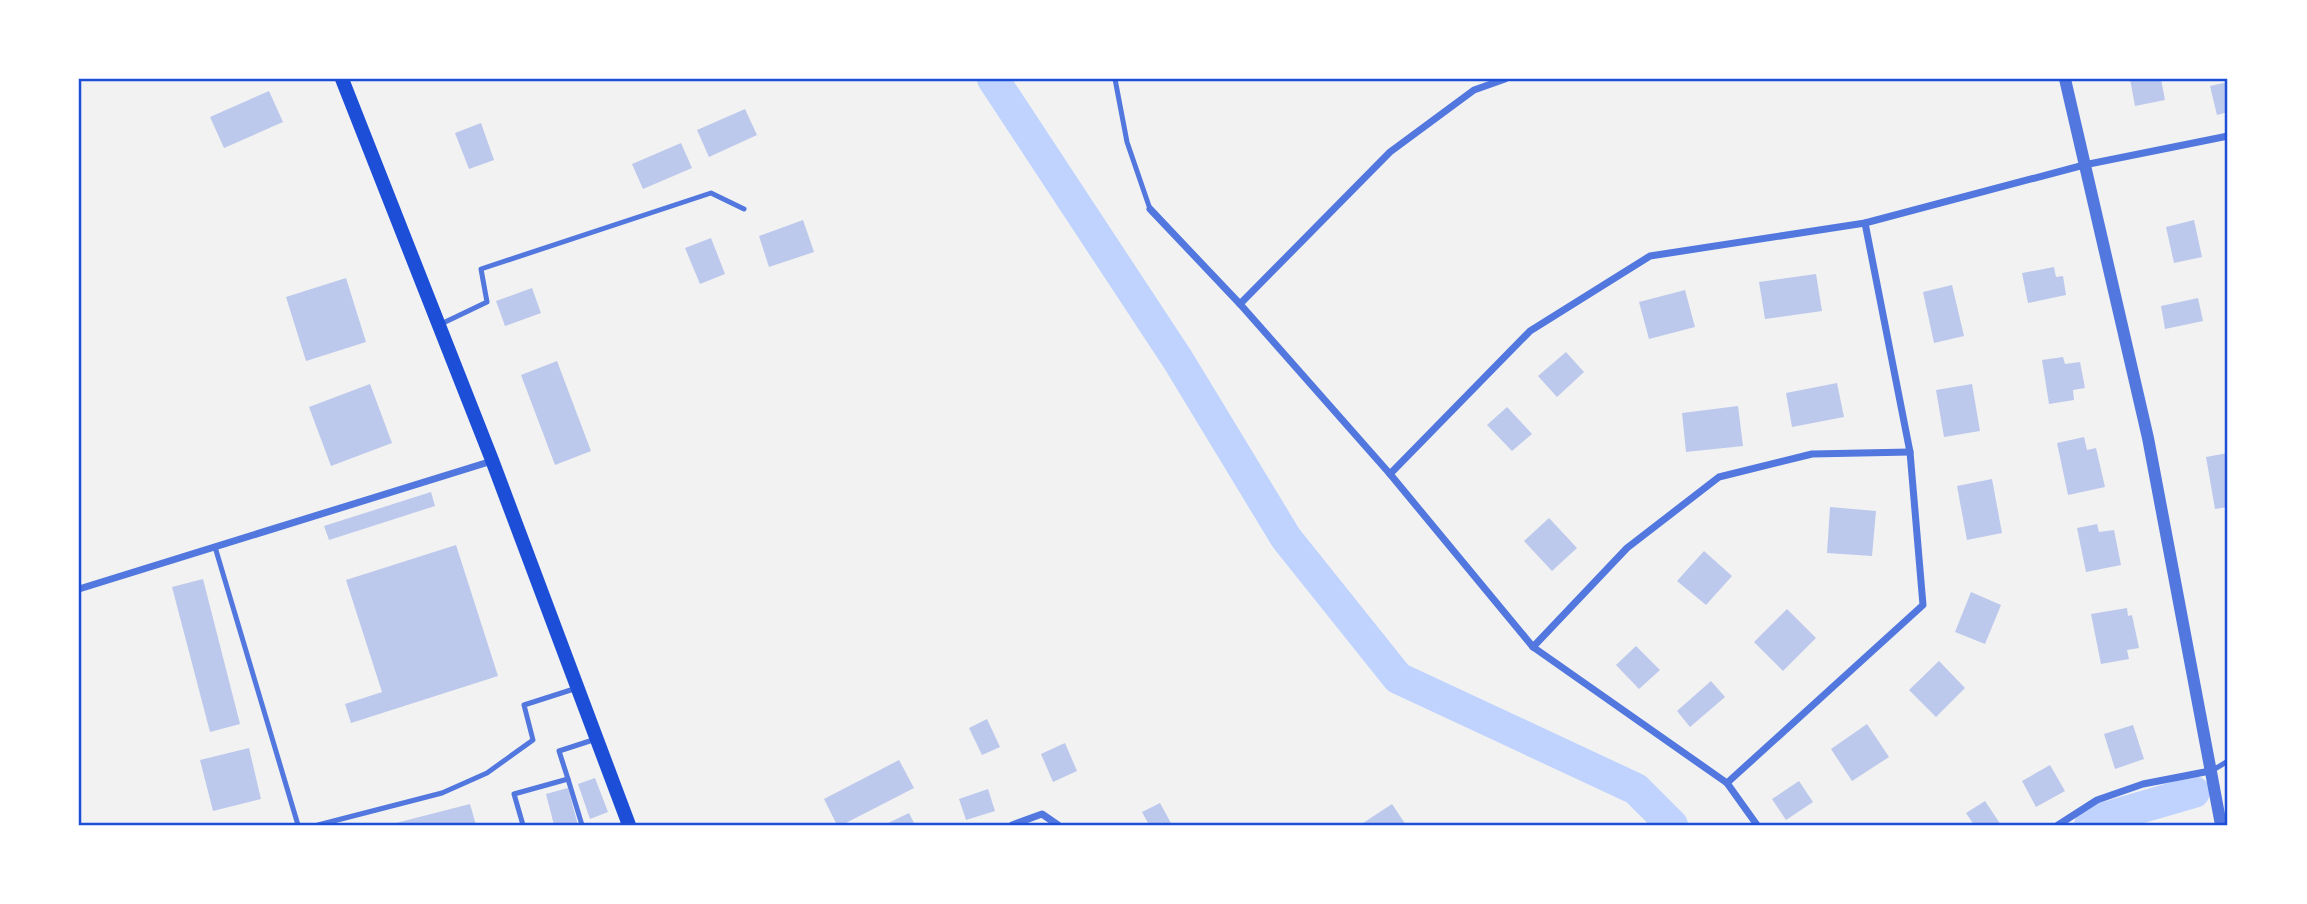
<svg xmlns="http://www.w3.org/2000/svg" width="2307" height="904" viewBox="0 0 2307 904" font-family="Lato,sans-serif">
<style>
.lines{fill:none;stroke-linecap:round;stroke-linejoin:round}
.river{stroke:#bfd3fe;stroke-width:32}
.building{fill:#bdc9ec}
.service{stroke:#5277de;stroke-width:5}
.minor{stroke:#5277de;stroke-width:7}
.tertiary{stroke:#5277de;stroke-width:12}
.secondary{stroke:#1d4ed8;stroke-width:14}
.neatline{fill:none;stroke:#1d4ed8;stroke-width:2.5}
</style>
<rect width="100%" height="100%" fill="#f2f2f2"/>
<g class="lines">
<g class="river">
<polyline points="993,79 1178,360 1286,538 1398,678 1636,789 1672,825"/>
<polyline points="2090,825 2101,819 2194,792"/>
</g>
</g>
<g class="building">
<polygon points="2130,79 2161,79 2165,100 2135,106"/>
<polygon points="2228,82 2228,112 2217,115 2210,86"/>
<polygon points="269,91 283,122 224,148 210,117"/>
<polygon points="745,109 757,135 709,157 697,130"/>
<polygon points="481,123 494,160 469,169 455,133"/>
<polygon points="681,143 692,168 643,189 632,164"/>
<polygon points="803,220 814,252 769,267 759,236"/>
<polygon points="2194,220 2202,257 2174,263 2166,227"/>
<polygon points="711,238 725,274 700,284 685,248"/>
<polygon points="2054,267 2056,277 2063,276 2066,295 2028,303 2022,273"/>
<polygon points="1816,274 1822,311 1765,319 1759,282"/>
<polygon points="346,278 366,342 306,361 286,297"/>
<polygon points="1952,285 1964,336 1934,343 1923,292"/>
<polygon points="532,288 541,313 505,326 496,301"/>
<polygon points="1685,290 1695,327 1649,339 1639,302"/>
<polygon points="2198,298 2203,321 2165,329 2161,306"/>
<polygon points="1566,352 1584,372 1557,397 1538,376"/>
<polygon points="2063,357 2065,364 2080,362 2085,388 2073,390 2074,400 2049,404 2042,360"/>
<polygon points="557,361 591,451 555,465 521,375"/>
<polygon points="1837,383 1844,417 1792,427 1786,393"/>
<polygon points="370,384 392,443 331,466 309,407"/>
<polygon points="1972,384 1980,431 1944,437 1936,390"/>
<polygon points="1738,406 1743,446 1686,452 1682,413"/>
<polygon points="1507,407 1532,434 1512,451 1487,425"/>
<polygon points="2084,437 2087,450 2096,448 2105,487 2068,495 2057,443"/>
<polygon points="2228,453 2228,507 2215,509 2206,457"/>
<polygon points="1992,479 2002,533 1967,540 1957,486"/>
<polygon points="431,492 435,506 329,540 324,526"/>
<polygon points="1830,507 1876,511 1872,556 1827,553"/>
<polygon points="1549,518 1577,548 1552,571 1524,541"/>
<polygon points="2097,524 2099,532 2114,530 2121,565 2086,572 2077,528"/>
<polygon points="456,545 498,676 351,723 345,704 382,692 346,580"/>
<polygon points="1704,551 1732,576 1706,605 1677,581"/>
<polygon points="203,579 240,724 210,732 172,587"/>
<polygon points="1971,592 2001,605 1985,644 1955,632"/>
<polygon points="2127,608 2128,616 2132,615 2139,648 2127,650 2129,659 2101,664 2091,614"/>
<polygon points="1787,609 1816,638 1783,671 1754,642"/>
<polygon points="1636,646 1660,670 1639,689 1616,665"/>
<polygon points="1939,661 1965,688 1936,717 1909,690"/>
<polygon points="1711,681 1725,697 1690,727 1677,711"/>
<polygon points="987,719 1000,747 982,755 969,728"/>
<polygon points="1867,724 1889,757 1852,781 1831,749"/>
<polygon points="2133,725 2144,759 2115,769 2104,734"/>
<polygon points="1065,743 1077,771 1053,782 1041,754"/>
<polygon points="249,748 261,799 213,811 200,760"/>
<polygon points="899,760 914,788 842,825 837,825 824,799"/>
<polygon points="2050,765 2065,791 2036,807 2022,781"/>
<polygon points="595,778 608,812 590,819 578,784"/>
<polygon points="1799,781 1813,802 1786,820 1772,799"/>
<polygon points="568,788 578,825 554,825 546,794"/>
<polygon points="988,789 995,811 966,820 959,799"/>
<polygon points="1985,801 2001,825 1974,825 1966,813"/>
<polygon points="1160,803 1172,825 1149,825 1142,812"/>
<polygon points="470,804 476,825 392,825 392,824"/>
<polygon points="1392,804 1406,825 1360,825"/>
<polygon points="909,813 915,825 884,825"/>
</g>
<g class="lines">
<g class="service">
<polyline points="1115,79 1127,142 1150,209"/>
<polyline points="441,324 487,302 481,269 711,193 744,209"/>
<polyline points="215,547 298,825"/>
<polyline points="2213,770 2228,761"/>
<polyline points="568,779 582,825"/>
<polyline points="318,825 442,793 487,773 533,740 524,705 577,688"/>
<polyline points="523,825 514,794 568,779 559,751 596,739"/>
</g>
<g class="minor">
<polyline points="1150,209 1240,304 1390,474 1530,331 1650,256 1865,223 2084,165 2228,136"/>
<polyline points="1240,304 1390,152 1474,90 1505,79"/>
<polyline points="1390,474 1533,647 1727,783 1757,825"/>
<polyline points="79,589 492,461"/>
<polyline points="1533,647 1627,548 1719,477 1812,454 1910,452"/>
<polyline points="1727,783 1923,605 1910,452 1865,223"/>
<polyline points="1012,825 1042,814 1058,825"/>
<polyline points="2058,825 2097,800 2143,784 2210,771"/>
</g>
<polyline class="tertiary" points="2065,79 2148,438 2221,825"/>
<polyline class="secondary" points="342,79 492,460 629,825"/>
</g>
<rect width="2307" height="904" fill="none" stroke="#ffffff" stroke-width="161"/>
<rect x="80" y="80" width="2146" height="744" class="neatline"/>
</svg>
